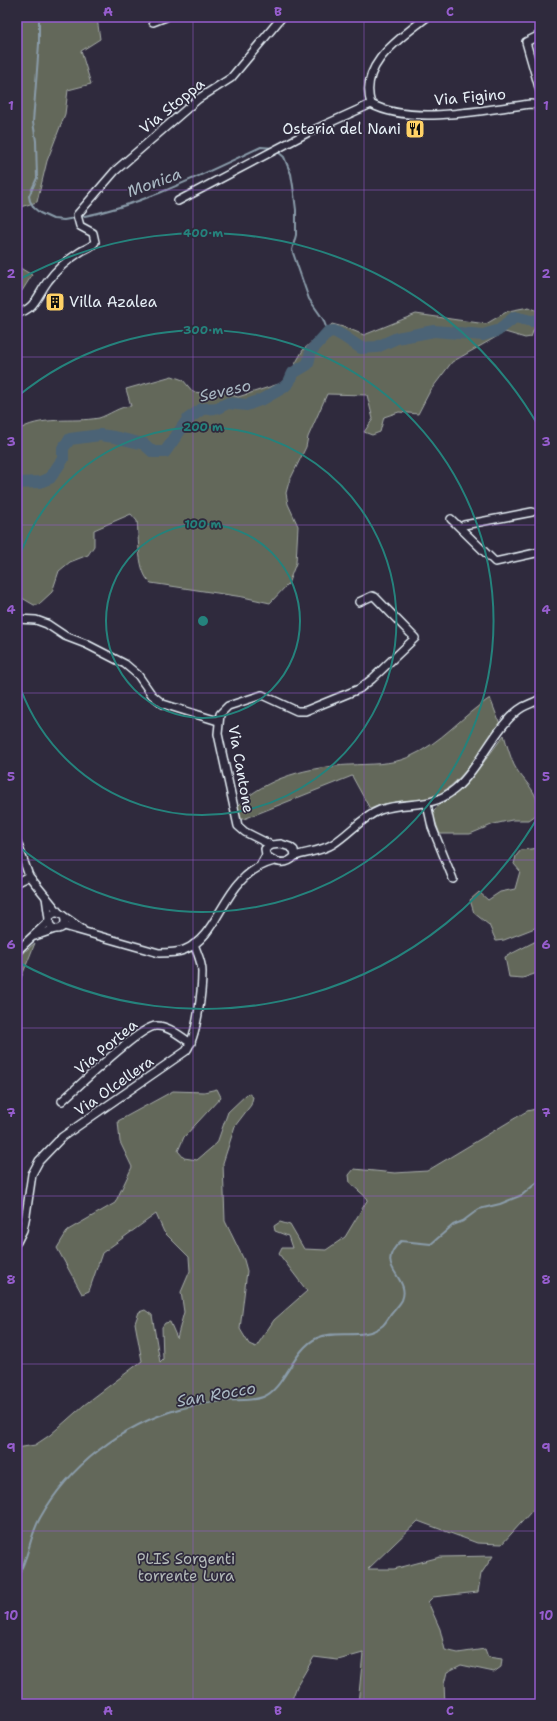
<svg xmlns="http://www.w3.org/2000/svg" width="557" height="1721" viewBox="0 0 557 1721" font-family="'Shantell Sans',sans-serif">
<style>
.green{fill:#64685a;stroke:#a6aca9}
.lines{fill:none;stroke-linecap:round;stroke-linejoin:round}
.stream{stroke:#8a9caa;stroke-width:2}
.river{stroke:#4c6476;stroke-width:12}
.minor-casing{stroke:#e8f1f8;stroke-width:10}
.minor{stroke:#2f2a3d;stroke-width:7}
.grid{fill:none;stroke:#965dcd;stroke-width:1;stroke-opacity:0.55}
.ring{fill:none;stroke:#25827c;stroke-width:2}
.labels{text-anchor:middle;stroke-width:3.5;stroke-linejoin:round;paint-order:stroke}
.street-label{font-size:15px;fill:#e8f1f8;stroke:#2f2a3d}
.poi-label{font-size:15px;fill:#e8f1f8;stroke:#2f2a3d;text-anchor:end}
.park-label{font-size:15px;fill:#b3bab9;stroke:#2f2a3d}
.water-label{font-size:16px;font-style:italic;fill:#aab9c4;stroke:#2f2a3d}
.centre{fill:#25827c;stroke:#2f2a3d;stroke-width:2}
.ring-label{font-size:12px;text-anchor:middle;font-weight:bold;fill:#25827c;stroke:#2f2a3d;stroke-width:3.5;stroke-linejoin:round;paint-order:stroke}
.neatline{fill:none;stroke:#965dcd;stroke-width:1.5}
.grid-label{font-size:13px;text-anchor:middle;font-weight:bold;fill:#965dcd}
</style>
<rect width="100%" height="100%" fill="#2f2a3d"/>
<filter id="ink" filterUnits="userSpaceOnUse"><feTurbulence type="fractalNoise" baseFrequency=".025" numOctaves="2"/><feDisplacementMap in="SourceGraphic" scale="8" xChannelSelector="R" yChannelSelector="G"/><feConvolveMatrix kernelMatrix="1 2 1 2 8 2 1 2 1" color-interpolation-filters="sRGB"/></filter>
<g filter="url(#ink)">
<g class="green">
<polygon points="17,17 100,17 97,18 100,39 81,51 91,84 68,90 65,114 47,161 37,202 17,208"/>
<polygon points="17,266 32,275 22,291 17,288"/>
<path d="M 529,307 L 540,312 L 540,332 L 538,329 L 534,329 L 531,337 L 525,338 L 505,332 L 452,362 L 430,391 L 418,414 L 399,412 L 384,417 L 380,432 L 372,435 L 364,432 L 373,419 L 367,395 L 327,394 L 308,437 L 306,447 L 289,482 L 286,493 L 288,504 L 298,526 L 296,563 L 288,584 L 270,603 L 243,597 L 151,583 C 137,573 139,537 137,521 L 131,514 L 94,530 L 94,546 L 88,555 L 70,562 L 59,571 L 52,592 L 38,605 L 34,605 L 17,595 L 17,431 C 40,415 72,423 99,418 C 109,415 120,406 131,406 L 126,389 L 172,376 L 183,380 L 193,392 L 214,394 L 223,392 L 238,397 L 285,382 L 303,350 L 332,324 L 347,328 L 364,335 L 416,314 L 486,324 L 508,311 Z"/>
<path d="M 490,698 L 500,724 C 484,745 458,790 431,797 C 410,802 390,800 370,809 L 352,776 L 244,819 L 239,819 L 237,806 C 267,777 309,767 349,765 C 369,764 391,765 409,757 C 443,742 460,717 490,698 Z"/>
<path d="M 504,735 C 507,745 510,756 514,765 C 523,782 544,795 536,815 L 529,820 L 512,820 L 494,824 L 470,834 L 440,834 L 432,813 C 439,801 455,796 465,785 C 479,770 491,752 504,735 Z"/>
<polygon points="540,848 540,926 504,940 496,941 489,925 474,913 470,900 479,892 488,900 500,892 515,889 520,871 514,864 516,856 521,850"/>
<polygon points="540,939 540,972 523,978 509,977 505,957"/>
<polygon points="35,943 17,988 17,958"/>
<polygon points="217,1089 221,1097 184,1137 178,1151 184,1158 197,1160 217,1143 228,1112 248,1093 253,1097 251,1105 235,1126 223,1163 225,1221 244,1260 247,1271 240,1329 249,1344 256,1347 274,1320 307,1291 279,1254 282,1248 292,1248 288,1236 275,1231 274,1226 280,1222 290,1225 304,1249 326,1250 345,1237 368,1199 350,1183 349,1175 354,1169 395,1173 427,1171 527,1111 540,1108 540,1502 502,1544 477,1543 418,1521 368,1569 394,1569 440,1557 493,1556 481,1574 478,1592 433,1597 428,1602 440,1629 445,1650 458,1653 485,1649 488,1657 502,1659 501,1667 494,1672 461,1665 447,1672 444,1684 445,1704 358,1704 363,1653 338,1660 314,1657 297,1686 291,1702 292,1704 17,1704 17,1448 35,1445 50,1435 84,1405 142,1361 135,1323 139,1312 145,1310 152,1315 160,1362 163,1359 162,1327 165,1323 170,1322 177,1338 184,1312 181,1292 190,1271 189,1257 164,1232 156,1214 102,1253 89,1291 82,1294 57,1248 68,1230 115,1203 132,1167 120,1142 118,1121 173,1091 204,1092"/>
</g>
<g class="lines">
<g class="stream">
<polyline points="39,17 39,44 33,122 36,141 37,178 29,196 30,201 34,208 40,213 53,219 64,220 75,218"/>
<polyline points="277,151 284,157 291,174 293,186 296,210 296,235 292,250 309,299 323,319 328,332"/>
<path d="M 80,217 C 143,205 203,174 261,147 L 274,148"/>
<path d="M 17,1577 C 29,1559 29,1537 40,1518 C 69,1466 122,1425 179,1409 C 193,1406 207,1402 221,1401 C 235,1399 249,1402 263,1397 C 284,1390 293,1349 317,1338 C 337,1329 363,1341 382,1326 C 386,1323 389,1316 393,1312 C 396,1308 400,1304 402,1300 C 412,1277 372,1267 401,1241 L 431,1244 L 453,1225 L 463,1221 L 479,1209 L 500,1204 L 522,1195 L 540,1180"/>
</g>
<polyline class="river" points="17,483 40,482 50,478 63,459 63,448 70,439 100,435 114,437 144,444 153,452 165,452 188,419 202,409 218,408 228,403 247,405 263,399 284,387 289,382 293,373 308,364 311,351 328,332 334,331 343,336 361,348 377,347 397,338 434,331 483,335 497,331 515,317 531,321 540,320"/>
<defs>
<g id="minor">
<path d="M 427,17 C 401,38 358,64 371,104 C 412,126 486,109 531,104 L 540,105"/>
<polyline points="153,22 166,17"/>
<polyline points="540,35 526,42 540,91"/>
<polyline points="178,201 309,132 371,104"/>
<path d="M 17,313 C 35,310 38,294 48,281 C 56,270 69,259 80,252 C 86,248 91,248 95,242 L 93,233 L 80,226 L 77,215 L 115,171 L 198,99 L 231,78 L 282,17"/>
<polyline points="451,519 495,562 540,552"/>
<polyline points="461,528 464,525 532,512"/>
<polyline points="17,619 36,620 47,624 65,636 86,644 125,664 138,675 152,695 163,704 218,721"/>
<polyline points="427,804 432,827 453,879"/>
<polyline points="17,842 29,876 59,913"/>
<polyline points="271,845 245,832 238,826 218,734 220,714 228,706 262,695 297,711 305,711 359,689 372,679 415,638 375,597 372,596 359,602"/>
<path d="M 295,856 C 307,852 322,851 333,844 C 349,834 362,817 380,810 C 407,800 429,811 455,789 C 480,768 497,722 523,707 C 529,704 535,702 540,699"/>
<path d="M 261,864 L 266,855 L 265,849 L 272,845 L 281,844 L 290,847 L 294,850 L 295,856 C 286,866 275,863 266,855"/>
<polyline points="17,882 29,876"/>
<polyline points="46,897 49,919"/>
<circle cx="57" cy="921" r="8"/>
<polyline points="65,917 82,929"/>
<path d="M 64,926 L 159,953 C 167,953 176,953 184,950 C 223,935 221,875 274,861"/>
<polyline points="35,936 55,929"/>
<polyline points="17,951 49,921"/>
<path d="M 62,1101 C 77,1088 140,1026 156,1026 C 168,1025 181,1037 191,1043"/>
<path d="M 17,1242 L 23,1230 L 26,1215 L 32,1174 L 39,1161 L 62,1137 L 186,1051 C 197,1037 202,991 202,972 C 202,962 197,953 194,944"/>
</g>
</defs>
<use href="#minor" class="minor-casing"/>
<use href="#minor" class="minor"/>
</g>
</g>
<path class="grid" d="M 193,17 L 193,1704M 364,17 L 364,1704M 17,190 L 540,190M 17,357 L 540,357M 17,525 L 540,525M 17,693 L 540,693M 17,860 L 540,860M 17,1028 L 540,1028M 17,1196 L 540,1196M 17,1364 L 540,1364M 17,1531 L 540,1531"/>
<g class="ring">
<circle cx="203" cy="621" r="97"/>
<path d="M17 564A194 194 0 1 1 17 678"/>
<path d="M18 396A291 291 0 1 1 18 846"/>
<path d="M539 815A388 388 0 0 1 18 962M18 280A388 388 0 0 1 539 427"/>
</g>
<defs>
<symbol id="restaurant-square" viewBox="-11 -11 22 22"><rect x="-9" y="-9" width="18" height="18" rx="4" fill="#ffd166" stroke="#2f2a3d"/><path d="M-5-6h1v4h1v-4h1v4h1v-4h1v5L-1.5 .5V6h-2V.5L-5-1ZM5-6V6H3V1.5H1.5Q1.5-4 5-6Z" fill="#111"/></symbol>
<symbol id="building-square" viewBox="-11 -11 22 22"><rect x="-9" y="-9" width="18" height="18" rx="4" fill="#ffd166" stroke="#2f2a3d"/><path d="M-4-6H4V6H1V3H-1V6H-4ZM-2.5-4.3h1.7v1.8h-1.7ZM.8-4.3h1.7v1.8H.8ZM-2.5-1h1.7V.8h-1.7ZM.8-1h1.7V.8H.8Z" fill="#111"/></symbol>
</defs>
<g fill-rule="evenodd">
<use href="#restaurant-square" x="404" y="118" width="22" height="22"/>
<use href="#building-square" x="44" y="291" width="22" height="22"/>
</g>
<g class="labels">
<g class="street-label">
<text transform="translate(470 97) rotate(-5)" y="5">Via Figino</text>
<text transform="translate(172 106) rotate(-39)" y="5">Via Stoppa</text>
<text transform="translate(241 769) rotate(80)" y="5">Via Cantone</text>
<text transform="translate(106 1047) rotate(-40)" y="5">Via Portea</text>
<text transform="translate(114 1086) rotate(-35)" y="5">Via Olcellera</text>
</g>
<g class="poi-label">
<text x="401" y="134">Osteria del Nani</text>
<text x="69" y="307" text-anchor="start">Villa Azalea</text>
</g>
<g class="park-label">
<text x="186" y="1564">PLIS Sorgenti<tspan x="186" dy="17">torrente Lura</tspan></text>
</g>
<g class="water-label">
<text transform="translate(154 182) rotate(-20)" y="6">Monica</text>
<text transform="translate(225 390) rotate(-13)" y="6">Seveso</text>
<text transform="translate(216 1394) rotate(-10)" y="6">San Rocco</text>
</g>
</g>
<circle cx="203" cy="621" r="6" class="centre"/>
<g class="ring-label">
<text x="203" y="237">400 m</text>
<text x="203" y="334">300 m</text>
<text x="203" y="431">200 m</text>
<text x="203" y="528">100 m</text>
</g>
<rect width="557" height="1721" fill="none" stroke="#2f2a3d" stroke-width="44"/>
<rect x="22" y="22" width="513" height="1677" class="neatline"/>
<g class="grid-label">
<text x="108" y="16">A</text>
<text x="278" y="16">B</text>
<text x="450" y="16">C</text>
<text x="11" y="110">1</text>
<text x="546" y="110">1</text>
<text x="11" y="278">2</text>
<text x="546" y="278">2</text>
<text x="11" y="446">3</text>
<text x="546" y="446">3</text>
<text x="11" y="614">4</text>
<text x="546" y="614">4</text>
<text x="11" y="781">5</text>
<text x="546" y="781">5</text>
<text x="11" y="949">6</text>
<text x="546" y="949">6</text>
<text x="11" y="1117">7</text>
<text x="546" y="1117">7</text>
<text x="11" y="1284">8</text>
<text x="546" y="1284">8</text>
<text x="11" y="1452">9</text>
<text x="546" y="1452">9</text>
<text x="11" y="1620">10</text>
<text x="546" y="1620">10</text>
<text x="108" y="1715">A</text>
<text x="278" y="1715">B</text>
<text x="450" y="1715">C</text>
</g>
</svg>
